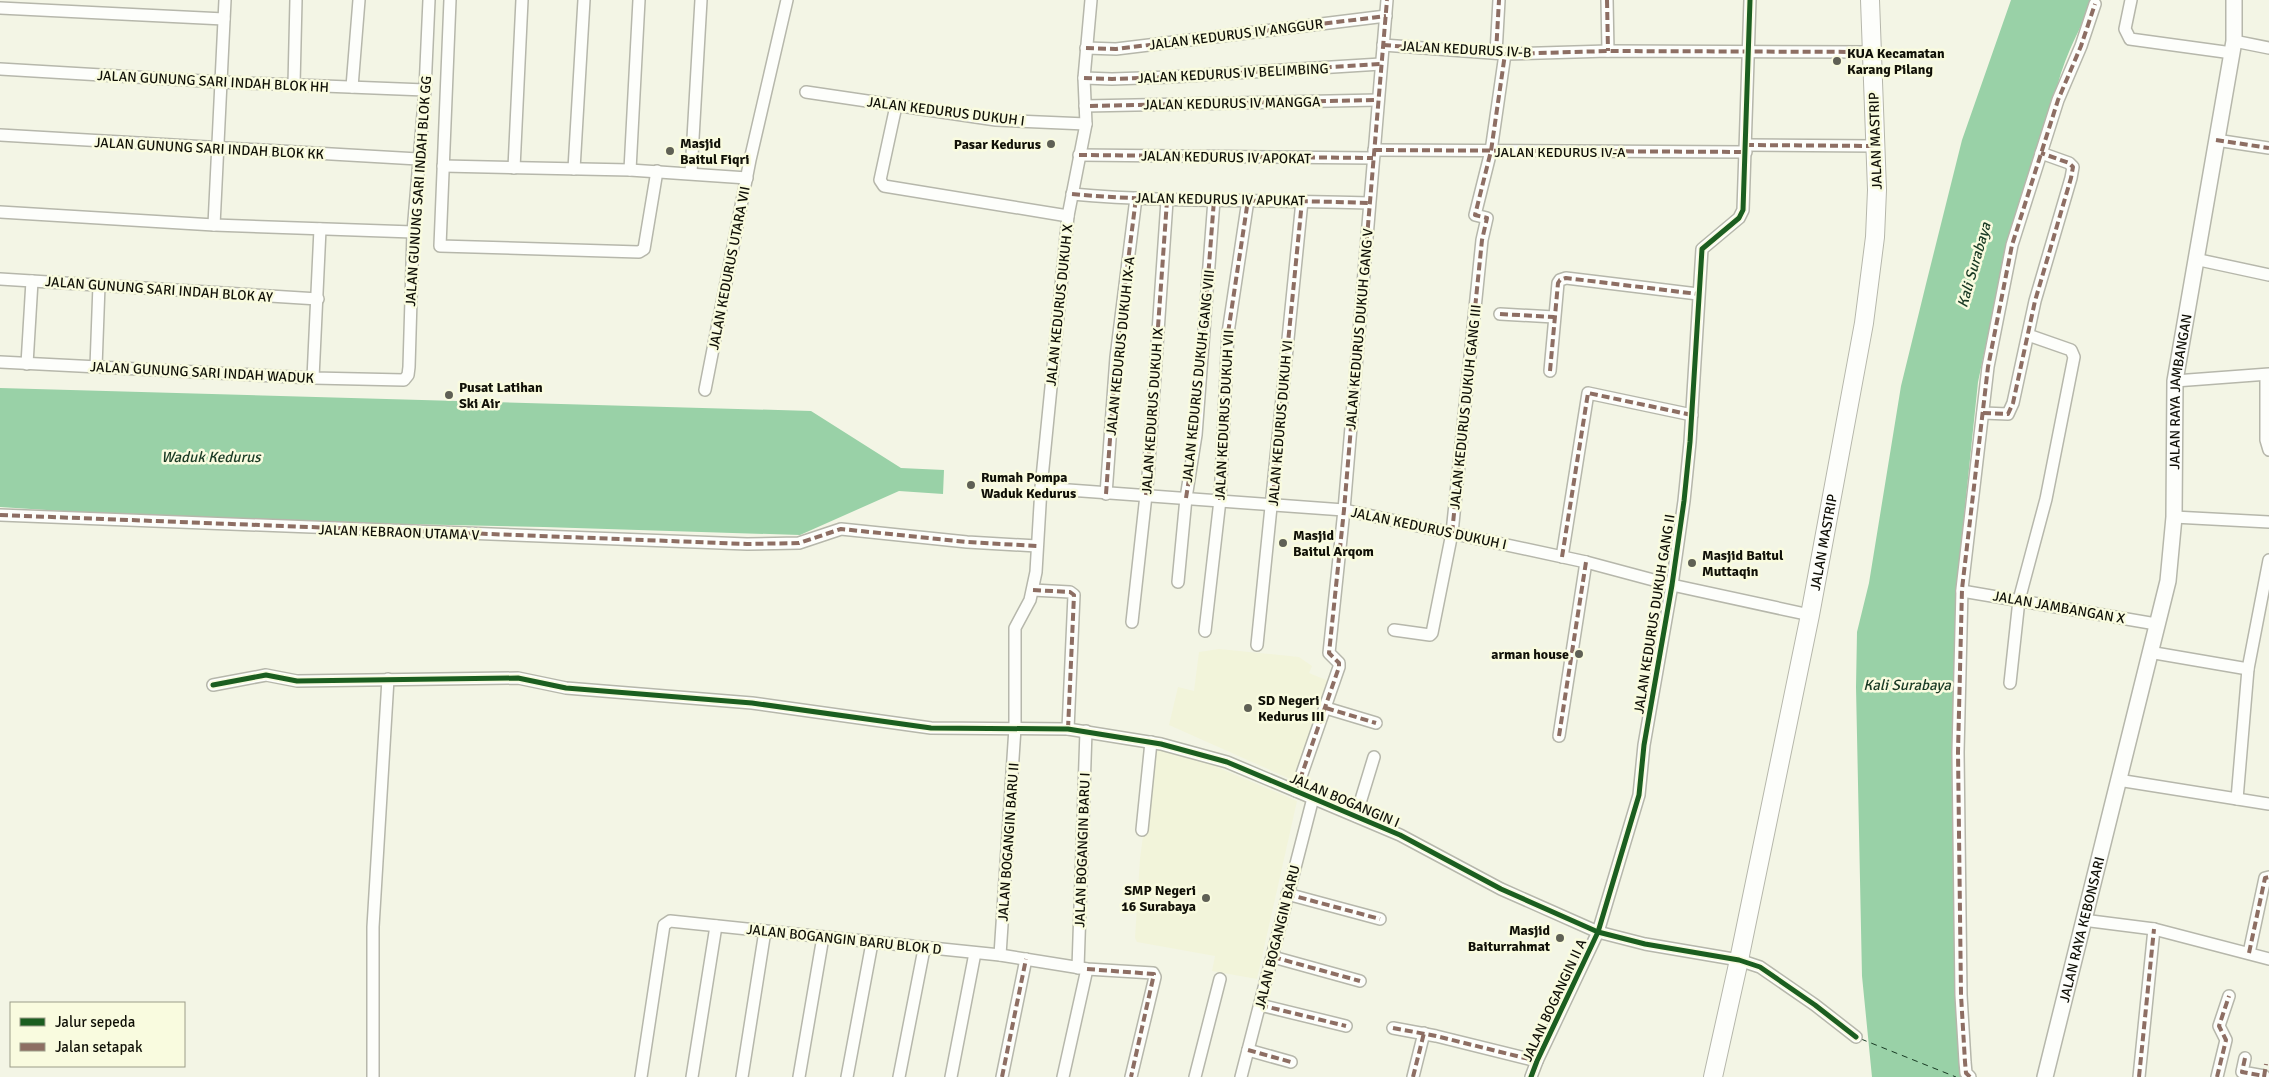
<svg xmlns="http://www.w3.org/2000/svg" width="2269" height="1077" viewBox="0 0 2269 1077" font-family="Signika,sans-serif">
<style>
.built{fill:#f2f4da}
.water{fill:#99d1a7}
.lines{fill:none;stroke-linecap:round;stroke-linejoin:round}
.ferry{stroke:#183923;stroke-width:1;stroke-dasharray:6 5;stroke-linecap:butt}
.street-casing{stroke:#b6b7ab;stroke-width:14}
.secondary-casing{stroke:#b6b7ab;stroke-width:18}
.primary-casing{stroke:#b6b7ab;stroke-width:20}
.street{stroke:#fdfefb;stroke-width:11}
.secondary{stroke:#fdfefb;stroke-width:15}
.primary{stroke:#fdfefb;stroke-width:18}
.quiet{stroke:#8d6e63;stroke-width:4;stroke-dasharray:8 4;stroke-linecap:butt}
.cycleway-casing{stroke:#f9fbdf;stroke-width:8}
.cycleway{stroke:#1b5e20;stroke-width:5}
.poi-dot{fill:#5f6055;stroke:#f9fbdf;stroke-width:2}
.labels{text-anchor:middle;stroke-width:5;stroke-linejoin:round;paint-order:stroke}
.street-label{font-size:14px;fill:#101007;stroke:#f9fbdf}
.poi-label{font-size:14px;font-weight:bold;fill:#101007;stroke:#f9fbdf;text-anchor:start}
.water-label{font-size:15px;font-style:italic;fill:#183923;stroke:#f9fbdf}
</style>
<rect width="100%" height="100%" fill="#f3f5e5"/>
<g class="built">
<polygon points="1219,649 1299,657 1312,666 1309,673 1331,682 1297,782 1169,725 1178,687 1194,691 1199,652"/>
<polygon points="1165,745 1297,801 1257,979 1212,971 1215,956 1137,942 1135,938 1140,859 1154,752"/>
</g>
<g class="water">
<path d="M 2011,0 L 2095,0 C 2077,32 2061,64 2054,100 L 2004,259 L 1978,382 L 1962,536 L 1954,843 L 1962,1077 L 1872,1077 L 1862,976 L 1856,687 L 1857,632 L 1869,583 L 1901,386 L 1926,284 L 1962,140 Z"/>
<polygon points="0,388 811,411 901,468 944,470 943,494 899,491 800,535 544,527 201,520 0,507"/>
</g>
<g class="lines">
<polyline class="ferry" points="1861,1039 1956,1077"/>
<defs>
<g id="street">
<polyline points="450,0 440,246 639,252 644,249 657,171"/>
<polyline points="1607,0 1608,51"/>
<polyline points="2131,0 2125,29 2130,39 2232,53"/>
<polyline points="0,8 224,19"/>
<polyline points="2234,41 2269,48"/>
<polyline points="1383,45 1505,54 1608,51 1872,52"/>
<polyline points="1086,48 1116,49 1386,16"/>
<polyline points="1496,53 1499,0"/>
<polyline points="0,69 220,82 425,90"/>
<polyline points="1084,78 1112,79 1171,77 1381,64"/>
<polyline points="294,85 296,0"/>
<polyline points="352,87 359,0"/>
<polyline points="806,92 996,120 1086,124"/>
<polyline points="896,106 880,180 884,186 1068,216"/>
<polyline points="1085,106 1378,100"/>
<polyline points="0,135 418,159"/>
<polyline points="2216,140 2269,148"/>
<polyline points="1746,145 1875,146"/>
<polyline points="1374,150 1746,152"/>
<polyline points="1079,155 1373,158"/>
<polyline points="443,166 630,170 747,178"/>
<polyline points="514,168 522,0"/>
<polyline points="574,169 584,0"/>
<polyline points="630,170 639,0"/>
<polyline points="691,173 701,0"/>
<path d="M 1072,194 C 1171,203 1270,199 1369,203"/>
<polyline points="0,212 214,225 413,232"/>
<polyline points="214,225 225,0"/>
<polyline points="2195,259 2269,275"/>
<polyline points="0,279 318,299"/>
<polyline points="1500,314 1554,317"/>
<polyline points="0,362 313,378 404,380 408,375 409,367 413,232 425,90 429,0"/>
<polyline points="27,364 32,281"/>
<polyline points="96,367 99,285"/>
<polyline points="1550,371 1558,283 1560,280 1566,278 1698,294"/>
<polyline points="2266,375 2266,440 2269,450"/>
<polyline points="313,378 320,229"/>
<polyline points="2175,381 2269,374"/>
<polyline points="705,390 750,160 787,0"/>
<polyline points="1983,413 2008,414 2013,403 2035,301 2071,178 2073,167 2069,163 2041,153"/>
<polyline points="1041,488 1344,510 1586,562 1672,585 1810,615"/>
<polyline points="1106,494 1116,357 1136,198"/>
<polyline points="0,515 747,544 799,543 841,529 967,542 1037,546"/>
<polyline points="2174,517 2269,522"/>
<polyline points="1562,557 1588,393 1692,415"/>
<polyline points="1178,582 1186,498 1196,435 1214,200"/>
<polyline points="1033,590 1070,592 1074,595 1068,729"/>
<polyline points="1962,591 2156,624"/>
<polyline points="1132,622 1148,477 1167,201"/>
<polyline points="1394,630 1430,635 1432,633 1452,533 1482,240 1487,218 1475,215 1491,151 1505,54"/>
<polyline points="1205,631 1220,500 1228,333 1248,200"/>
<polyline points="1257,645 1302,201"/>
<polyline points="2149,652 2248,669"/>
<polyline points="2010,683 2019,600 2046,499 2074,357 2071,350 2028,335"/>
<polyline points="213,685 266,675 297,681 518,678 566,688 752,703 931,728 1068,729 1161,744 1227,762 1400,835 1501,889 1598,932 1645,944 1739,960 1760,967 1815,1005 1856,1037"/>
<polyline points="1326,708 1376,723"/>
<polyline points="1559,736 1586,562"/>
<polyline points="2118,780 2269,804"/>
<polyline points="1296,791 1339,667 1339,663 1329,653 1344,510 1387,0"/>
<polyline points="2237,799 2248,669 2269,560"/>
<polyline points="1356,816 1374,757"/>
<polyline points="1142,830 1151,742"/>
<polyline points="1287,894 1380,919"/>
<polyline points="2083,920 2154,929 2269,959"/>
<polyline points="2249,953 2265,878 2269,877"/>
<polyline points="1000,955 1015,728 1015,628 1030,600 1036,572 1041,488 1068,216 1086,124 1084,78 1091,0"/>
<polyline points="1273,957 1360,981"/>
<polyline points="1078,968 1086,731"/>
<polyline points="1260,1005 1346,1026"/>
<polyline points="1393,1028 1436,1036 1537,1061"/>
<polyline points="1248,1050 1291,1062"/>
<polyline points="2245,1058 2242,1072 2264,1076"/>
<polyline points="373,1077 373,927 388,679"/>
<polyline points="641,1077 664,925 670,921 1000,955 1087,969 1153,973 1155,977 1131,1077"/>
<polyline points="692,1077 716,926"/>
<polyline points="742,1077 765,931"/>
<polyline points="799,1077 823,937"/>
<polyline points="847,1077 872,943"/>
<polyline points="899,1077 924,949"/>
<polyline points="951,1077 975,953"/>
<polyline points="1002,1077 1026,959"/>
<polyline points="1063,1077 1087,969"/>
<polyline points="1195,1077 1220,979"/>
<polyline points="1241,1077 1313,798"/>
<polyline points="1413,1077 1424,1033"/>
<polyline points="1531,1077 1537,1061 1598,932 1639,795 1644,745 1672,585 1684,501 1690,442 1702,249 1739,218 1743,210 1750,0"/>
<polyline points="1970,1077 1966,1073 1965,1062 1961,995 1958,752 1962,589 1988,367 2012,245 2058,100 2081,46 2095,4"/>
<polyline points="2139,1077 2154,929"/>
<polyline points="2217,1077 2226,1040 2219,1026 2229,996"/>
</g>
<g id="secondary">
<path id="s1" d="M 2045,1077 L 2168,581 L 2174,517 L 2175,381 L 2234,41 L 2234,0"/>
</g>
<g id="primary">
<path id="s2" d="M 1713,1077 L 1739,960 L 1810,615 L 1864,323 L 1875,237 L 1877,190 L 1870,0"/>
</g>
</defs>
<use href="#street" class="street-casing"/>
<use href="#secondary" class="secondary-casing"/>
<use href="#primary" class="primary-casing"/>
<use href="#street" class="street"/>
<use href="#secondary" class="secondary"/>
<use href="#primary" class="primary"/>
<g class="quiet">
<polyline points="1607,0 1608,51"/>
<polyline points="1383,45 1505,54 1608,51 1872,52"/>
<polyline points="1086,48 1116,49 1386,16"/>
<polyline points="1496,53 1499,0"/>
<polyline points="1084,78 1112,79 1171,77 1381,64"/>
<polyline points="1090,106 1378,100"/>
<polyline points="2216,140 2269,148"/>
<polyline points="1746,145 1875,146"/>
<polyline points="1374,150 1746,152"/>
<polyline points="1079,155 1373,158"/>
<path d="M 1072,194 C 1171,203 1270,199 1369,203"/>
<polyline points="1500,314 1554,317"/>
<polyline points="1550,371 1558,283 1560,280 1566,278 1698,294"/>
<polyline points="1983,413 2008,414 2013,403 2035,301 2071,178 2073,167 2069,163 2041,153"/>
<polyline points="1106,494 1116,357 1136,198"/>
<polyline points="1146,495 1167,201"/>
<polyline points="1186,498 1196,435 1214,200"/>
<polyline points="1220,500 1228,333 1248,200"/>
<polyline points="1272,505 1302,201"/>
<polyline points="0,515 747,544 799,543 841,529 967,542 1037,546"/>
<polyline points="1452,533 1482,240 1487,218 1475,215 1491,151 1505,54"/>
<polyline points="1562,557 1588,393 1692,415"/>
<polyline points="1033,590 1070,592 1074,595 1068,729"/>
<polyline points="1326,708 1376,723"/>
<polyline points="1559,736 1586,562"/>
<polyline points="1296,791 1339,667 1339,663 1329,653 1344,510 1387,0"/>
<polyline points="1287,894 1380,919"/>
<polyline points="2249,953 2265,878 2269,877"/>
<polyline points="1273,957 1360,981"/>
<polyline points="1087,969 1154,974 1131,1077"/>
<polyline points="1260,1005 1346,1026"/>
<polyline points="1393,1028 1436,1036 1537,1061"/>
<polyline points="1248,1050 1291,1062"/>
<polyline points="2245,1058 2242,1072 2264,1076"/>
<polyline points="1002,1077 1026,959"/>
<polyline points="1413,1077 1424,1033"/>
<polyline points="1970,1077 1966,1073 1965,1062 1961,995 1958,752 1962,589 1988,367 2012,245 2058,100 2081,46 2095,4"/>
<polyline points="2139,1077 2154,929"/>
<polyline points="2217,1077 2226,1040 2219,1026 2229,996"/>
<polyline points="2264,1077 2266,1064"/>
</g>
<defs>
<g id="cycleway">
<polyline points="213,685 266,675 297,681 518,678 566,688 752,703 931,728 1068,729 1161,744 1227,762 1400,835 1501,889 1598,932 1645,944 1739,960 1760,967 1815,1005 1856,1037"/>
<polyline points="1531,1077 1537,1061 1598,932 1639,795 1644,745 1672,585 1684,501 1690,442 1702,249 1739,218 1743,210 1750,0"/>
</g>
</defs>
<use href="#cycleway" class="cycleway-casing"/>
<use href="#cycleway" class="cycleway"/>
</g>
<g class="poi-dot">
<circle cx="1837" cy="61" r="5"/>
<circle cx="1051" cy="144" r="5"/>
<circle cx="670" cy="151" r="5"/>
<circle cx="449" cy="395" r="5"/>
<circle cx="971" cy="485" r="5"/>
<circle cx="1283" cy="543" r="5"/>
<circle cx="1692" cy="563" r="5"/>
<circle cx="1579" cy="654" r="5"/>
<circle cx="1248" cy="708" r="5"/>
<circle cx="1206" cy="898" r="5"/>
<circle cx="1560" cy="938" r="5"/>
</g>
<g class="labels">
<g class="street-label">
<text transform="translate(1236 34) rotate(-7)" y="5">JALAN KEDURUS IV ANGGUR</text>
<text transform="translate(1466 49) rotate(3)" y="5">JALAN KEDURUS IV-B</text>
<text transform="translate(1233 73) rotate(-3)" y="5">JALAN KEDURUS IV BELIMBING</text>
<text transform="translate(213 81) rotate(3)" y="5">JALAN GUNUNG SARI INDAH BLOK HH</text>
<text transform="translate(1232 103) rotate(-1)" y="5">JALAN KEDURUS IV MANGGA</text>
<text transform="translate(946 111) rotate(7)" y="5">JALAN KEDURUS DUKUH I</text>
<text transform="translate(1875 141) rotate(-92)" y="5">JALAN MASTRIP</text>
<text transform="translate(209 148) rotate(3)" y="5">JALAN GUNUNG SARI INDAH BLOK KK</text>
<text x="1560" y="157">JALAN KEDURUS IV-A</text>
<text transform="translate(1226 157) rotate(1)" y="5">JALAN KEDURUS IV APOKAT</text>
<text transform="translate(418 191) rotate(-86)" y="5">JALAN GUNUNG SARI INDAH BLOK GG</text>
<text transform="translate(1220 199) rotate(1)" y="5">JALAN KEDURUS IV APUKAT</text>
<text transform="translate(729 268) rotate(-79)" y="5">JALAN KEDURUS UTARA VII</text>
<text transform="translate(159 289) rotate(4)" y="5">JALAN GUNUNG SARI INDAH BLOK AY</text>
<text transform="translate(1059 305) rotate(-84)" y="5">JALAN KEDURUS DUKUH X</text>
<text transform="translate(1359 329) rotate(-85)" y="5">JALAN KEDURUS DUKUH GANG V</text>
<text transform="translate(1120 346) rotate(-84)" y="5">JALAN KEDURUS DUKUH IX-A</text>
<text transform="translate(202 372) rotate(3)" y="5">JALAN GUNUNG SARI INDAH WADUK</text>
<text transform="translate(1198 376) rotate(-84)" y="5">JALAN KEDURUS DUKUH GANG VIII</text>
<text dy="5" stroke="none"><textPath href="#s1" startOffset="701">JALAN RAYA JAMBANGAN</textPath></text>
<text transform="translate(1465 407) rotate(-84)" y="5">JALAN KEDURUS DUKUH GANG III</text>
<text transform="translate(1152 411) rotate(-86)" y="5">JALAN KEDURUS DUKUH IX</text>
<text transform="translate(1224 415) rotate(-87)" y="5">JALAN KEDURUS DUKUH VII</text>
<text transform="translate(1280 423) rotate(-85)" y="5">JALAN KEDURUS DUKUH VI</text>
<text transform="translate(1429 528) rotate(12)" y="5">JALAN KEDURUS DUKUH I</text>
<text transform="translate(399 532) rotate(2)" y="5">JALAN KEBRAON UTAMA V</text>
<text dy="5" stroke="none"><textPath href="#s2" startOffset="546">JALAN MASTRIP</textPath></text>
<text transform="translate(2059 607) rotate(10)" y="5">JALAN JAMBANGAN X</text>
<text transform="translate(1654 614) rotate(-81)" y="5">JALAN KEDURUS DUKUH GANG II</text>
<text transform="translate(1345 800) rotate(23)" y="5">JALAN BOGANGIN I</text>
<text transform="translate(1008 842) rotate(-86)" y="5">JALAN BOGANGIN BARU II</text>
<text transform="translate(1082 850) rotate(-88)" y="5">JALAN BOGANGIN BARU I</text>
<text dy="5" stroke="none"><textPath href="#s1" startOffset="152">JALAN RAYA KEBONSARI</textPath></text>
<text transform="translate(1277 937) rotate(-76)" y="5">JALAN BOGANGIN BARU</text>
<text transform="translate(844 939) rotate(6)" y="5">JALAN BOGANGIN BARU BLOK D</text>
<text transform="translate(1554 1000) rotate(-65)" y="5">JALAN BOGANGIN II A</text>
</g>
<g class="poi-label">
<text x="1847" y="58">KUA Kecamatan<tspan x="1847" dy="16">Karang Pilang</tspan></text>
<text x="680" y="148">Masjid<tspan x="680" dy="16">Baitul Fiqri</tspan></text>
<text x="1041" y="149" text-anchor="end">Pasar Kedurus</text>
<text x="459" y="392">Pusat Latihan<tspan x="459" dy="16">Ski Air</tspan></text>
<text x="981" y="482">Rumah Pompa<tspan x="981" dy="16">Waduk Kedurus</tspan></text>
<text x="1293" y="540">Masjid<tspan x="1293" dy="16">Baitul Arqom</tspan></text>
<text x="1702" y="560">Masjid Baitul<tspan x="1702" dy="16">Muttaqin</tspan></text>
<text x="1569" y="659" text-anchor="end">arman house</text>
<text x="1258" y="705">SD Negeri<tspan x="1258" dy="16">Kedurus III</tspan></text>
<text x="1196" y="895" text-anchor="end">SMP Negeri<tspan x="1196" dy="16">16 Surabaya</tspan></text>
<text x="1550" y="935" text-anchor="end">Masjid<tspan x="1550" dy="16">Baiturrahmat</tspan></text>
</g>
<g class="water-label">
<text transform="translate(1974 265) rotate(-74)" y="5">Kali Surabaya</text>
<text x="211" y="462">Waduk Kedurus</text>
<text x="1907" y="690">Kali Surabaya</text>
</g>
</g>
<rect x="10" y="1002" width="175" height="65" fill="#f9fbdf" stroke="#9c9d89"/>
<rect x="20" y="1018" width="25" height="8" fill="#1b5e20" stroke="#9c9d89"/>
<text x="55" y="1027" font-size="15" fill="#101007">Jalur sepeda</text>
<rect x="20" y="1043" width="25" height="8" fill="#8d6e63" stroke="#9c9d89"/>
<text x="55" y="1052" font-size="15" fill="#101007">Jalan setapak</text>
</svg>
